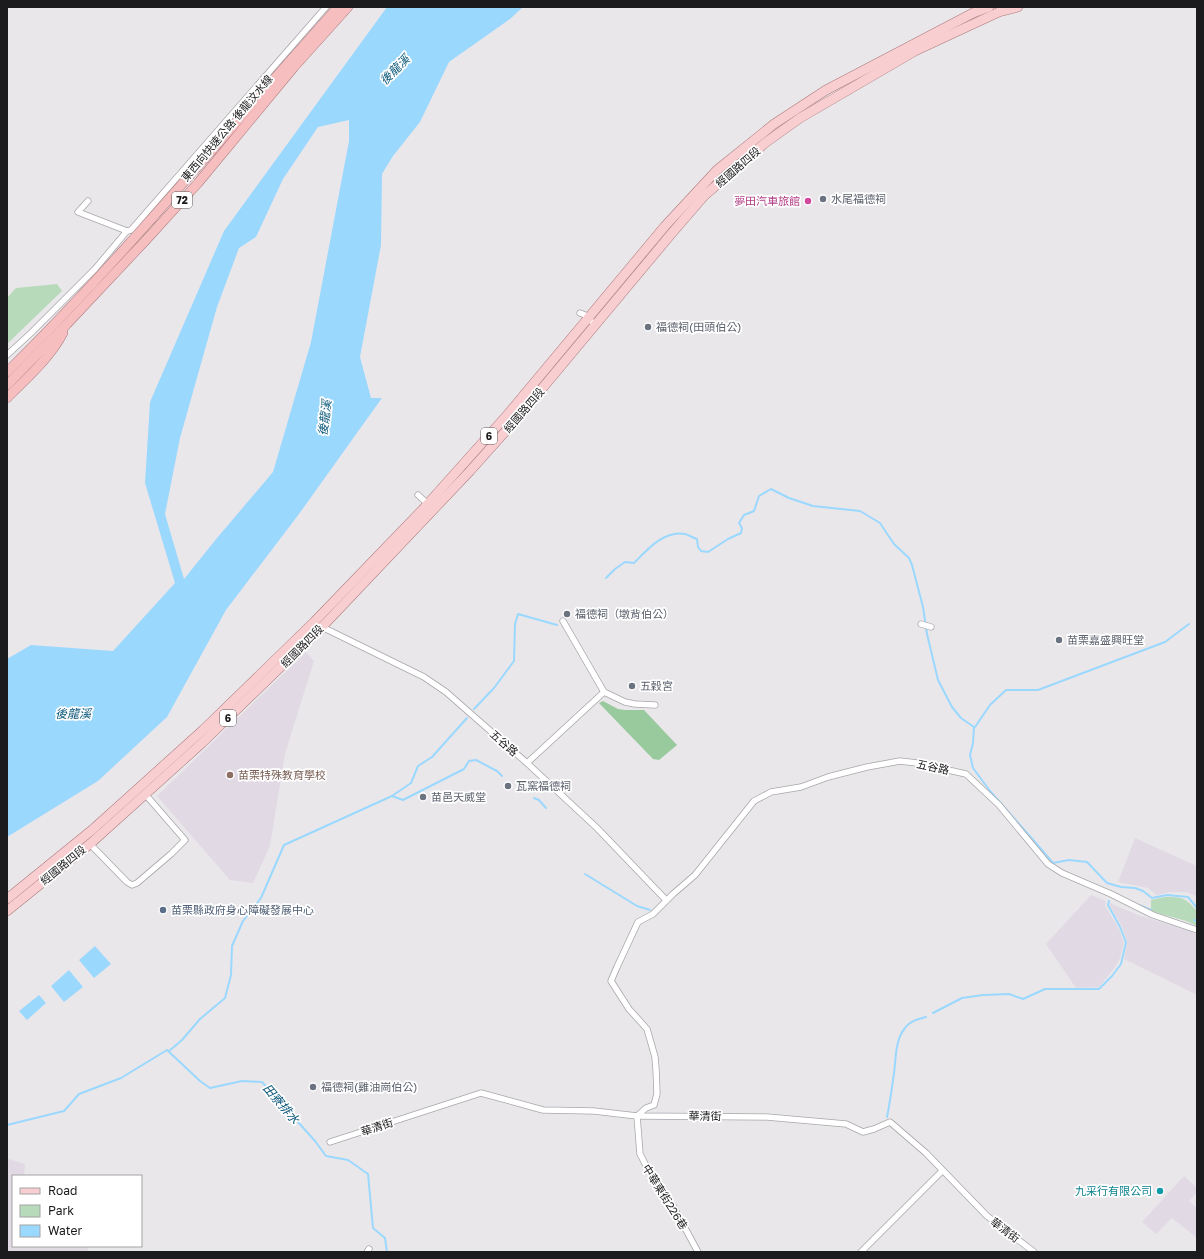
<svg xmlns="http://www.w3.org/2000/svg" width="1204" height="1259" viewBox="0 0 1204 1259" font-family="'Golos Text','Noto Sans TC',sans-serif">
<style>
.built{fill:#e1dae5}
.green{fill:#b7dbba}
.forest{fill:#98ca9d}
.water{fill:#9bd8fe;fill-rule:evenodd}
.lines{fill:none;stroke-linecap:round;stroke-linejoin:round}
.stream{stroke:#9bd8fe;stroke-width:2}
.minor-casing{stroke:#a8a6aa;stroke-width:7}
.primary-casing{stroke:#a97a7c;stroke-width:10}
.trunk-casing{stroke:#a97a7c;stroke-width:10}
.minor{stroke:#fff;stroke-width:5.5}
.primary{stroke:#f9ced0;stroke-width:9}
.trunk{stroke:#f7bec0;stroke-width:9}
.worship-dot{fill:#6b7280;stroke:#fff;stroke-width:1.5}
.hotel-dot{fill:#d1479c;stroke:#fff;stroke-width:1.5}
.education-dot{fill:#8d6e63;stroke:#fff;stroke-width:1.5}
.service-dot{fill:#5c6f8a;stroke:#fff;stroke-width:1.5}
.culture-dot{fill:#0f9aa8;stroke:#fff;stroke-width:1.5}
.labels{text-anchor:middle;stroke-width:3.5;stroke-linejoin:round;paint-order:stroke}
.shield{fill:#fff;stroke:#5f5f60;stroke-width:1}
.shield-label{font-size:10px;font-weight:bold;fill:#1b1a1c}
.street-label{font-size:11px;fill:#1b1a1c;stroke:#fff}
.worship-label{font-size:11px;fill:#5b616d;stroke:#fff;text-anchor:start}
.hotel-label{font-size:11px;fill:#b23c85;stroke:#fff;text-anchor:end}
.education-label{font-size:11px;fill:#785e54;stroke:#fff;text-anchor:start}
.service-label{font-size:11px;fill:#4e5e75;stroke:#fff;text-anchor:start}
.culture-label{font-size:11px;fill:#0d838f;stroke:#fff;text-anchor:end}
.water-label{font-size:12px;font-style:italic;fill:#0a577a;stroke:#fff}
</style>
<rect width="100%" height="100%" fill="#eae7eb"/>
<g class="built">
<polygon points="306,652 314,661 285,754 270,846 253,883 230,880 157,796"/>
<polygon points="1135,838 1197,866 1197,898 1194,895 1186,892 1170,892 1157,895 1148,888 1118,882"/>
<polygon points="1091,895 1106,901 1105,906 1119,929 1124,942 1120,958 1116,966 1099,987 1076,988 1046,944"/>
<polygon points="1110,903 1138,915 1190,931 1197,935 1197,995 1124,959 1127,941 1122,927 1110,906"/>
<polygon points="9,1159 25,1164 24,1176 13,1176 13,1246 89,1246 87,1252 7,1252 7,1160"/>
<polygon points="1184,1176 1197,1188 1197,1192 1189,1201 1197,1208 1197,1238 1172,1218 1156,1234 1142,1222"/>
</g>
<g class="green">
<polygon points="57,284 62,291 7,344 7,298 16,288"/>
<path d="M 1165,897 C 1184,897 1185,898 1197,911 L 1197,926 L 1186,921 L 1151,911 L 1151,900 Z"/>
</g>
<polygon class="forest" points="603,701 618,709 625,710 644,710 677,745 659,760 653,759 599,703"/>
<g class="water">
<path d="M 387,7 L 523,7 L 510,19 L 449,62 L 420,122 L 393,156 L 382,174 L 381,245 L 360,357 L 371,398 L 382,398 L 299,514 L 226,610 L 167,717 L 98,781 L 7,837 L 7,659 L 31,645 L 113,651 L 175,583 L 145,483 L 150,402 L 224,231 ZM 349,120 L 349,141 L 311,342 L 273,472 L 217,538 L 184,579 L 165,514 L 180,438 L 217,307 L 239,248 L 256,237 L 283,179 L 318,127 Z"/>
<polygon points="95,946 111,964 94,978 79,960"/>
<polygon points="69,970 83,987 64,1002 51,986"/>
<polygon points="39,995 46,1003 27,1020 19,1011"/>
</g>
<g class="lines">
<g class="stream">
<path d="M 606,578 L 615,569 L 625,562 L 634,563 C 647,550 664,530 685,534 C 689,535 693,538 697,539 L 698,547 L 701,551 L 708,552 L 728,539 L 741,533 L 742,528 L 739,523 L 744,515 L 754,511 L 759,496 L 771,489 L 789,498 L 813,506 L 860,511 L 880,523 L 894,544 L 909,558 L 912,565 L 923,607 L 927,634 L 938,680 L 952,707 L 961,718 L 974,727 L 973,743 L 970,755 L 973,768 L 990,791 L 1035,842 L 1053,863 L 1069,860 L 1087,862 L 1107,883 L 1121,887 L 1135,888 L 1143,891 L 1152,898 L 1167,895 L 1188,897 L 1197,908"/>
<polyline points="474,709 494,688 514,661 515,624 518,614 557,625"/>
<polyline points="975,727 990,705 1006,690 1038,690 1165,642 1189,624"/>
<polyline points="392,796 403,800 464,769 469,761 476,760 497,771 502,776"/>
<polyline points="534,798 539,800 546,808"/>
<polyline points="585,874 637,906 650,910"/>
<polyline points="1139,905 1151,910"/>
<polyline points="1194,920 1197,921"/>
<polyline points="933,1013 962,998 983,995 1009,994 1023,999 1045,989 1099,989 1112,976 1121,964 1126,942 1120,927 1108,905 1109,901"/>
<polyline points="169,1051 182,1040 200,1019 225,998 231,975 232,946 243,921 261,898 284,845 392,796 411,783 418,766 432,757 467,718"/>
<path d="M 887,1117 C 890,1102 892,1088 894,1073 C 896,1059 895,1040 905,1028 C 910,1021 918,1019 926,1017"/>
<polyline points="7,1125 64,1111 79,1094 121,1078 167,1050 200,1081 210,1088 242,1081 262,1082 315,1141 326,1156 348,1160 368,1174 373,1228 385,1238 387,1252"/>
</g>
<defs>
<g id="minor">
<polyline points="88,201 78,212 127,231"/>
<polyline points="580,313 585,315 595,325"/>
<polyline points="7,355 31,333 95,269 127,231 131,230 326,7"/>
<polyline points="418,495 429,505"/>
<polyline points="563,621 604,692 625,702 635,704 655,705"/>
<polyline points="921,624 931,627"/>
<polyline points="320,626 424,677 446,692 527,763 597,828 666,900"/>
<polyline points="527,763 604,692"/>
<polyline points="89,843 127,882 132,885 137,883 171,854 185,840 145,794"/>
<polyline points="637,1116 646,1108 654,1105 657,1094 656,1069 655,1057 647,1029 629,1009 611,981 617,967 638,922 653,914 673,894 695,875 754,801 771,792 801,787 828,777 867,767 900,761 917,763 966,774 999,805 1048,864 1062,873 1111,894 1153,915 1197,930"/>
<polyline points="637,1116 640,1154 654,1181 673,1206 698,1252"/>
<polyline points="330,1142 481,1093 543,1110 594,1111 637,1116 767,1117 846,1124 863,1132 874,1129 890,1122 926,1153 987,1216 1034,1252"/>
<polyline points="367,1252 369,1249"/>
<polyline points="861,1252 942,1171"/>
</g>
<g id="primary">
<polyline points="7,899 92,830 203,730 314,622 424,508 508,414 665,226 717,170 774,124 826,90 973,13 989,7"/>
<polyline points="7,911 90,844 202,743 322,627 470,471 520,415 672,233 704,196 765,143 800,118 915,51 999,12 1018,7"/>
</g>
<g id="trunk">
<path d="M 7,372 C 124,257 228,129 338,7"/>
<polyline points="7,385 67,324 146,240 198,183 294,67 348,7"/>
<path d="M 7,398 C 27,378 50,358 63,333"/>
</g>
</defs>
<use href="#minor" class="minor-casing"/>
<use href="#primary" class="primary-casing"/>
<use href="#trunk" class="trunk-casing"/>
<use href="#minor" class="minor"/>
<use href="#primary" class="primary"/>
<use href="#trunk" class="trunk"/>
</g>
<g class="worship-dot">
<circle cx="823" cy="199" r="4"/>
<circle cx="648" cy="327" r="4"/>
<circle cx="567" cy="614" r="4"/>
<circle cx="1059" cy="640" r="4"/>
<circle cx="632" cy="686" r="4"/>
<circle cx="508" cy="786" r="4"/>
<circle cx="423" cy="797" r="4"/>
<circle cx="313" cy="1087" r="4"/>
</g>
<circle class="hotel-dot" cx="808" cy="201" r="4"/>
<circle class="education-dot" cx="230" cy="775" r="4"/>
<circle class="service-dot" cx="163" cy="910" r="4"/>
<circle class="culture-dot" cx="1160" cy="1191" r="4"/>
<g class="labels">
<g class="shield">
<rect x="172" y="192" width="20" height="16" rx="3"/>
<rect x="481" y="428" width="16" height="16" rx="3"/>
<rect x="220" y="710" width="16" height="16" rx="3"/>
</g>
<g class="shield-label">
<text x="182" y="204">72</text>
<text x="489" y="440">6</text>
<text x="228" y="722">6</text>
</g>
<g class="street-label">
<text transform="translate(227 128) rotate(-50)" y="4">東西向快速公路 後龍汶水線</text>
<text transform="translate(738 167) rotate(-41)" y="4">經國路四段</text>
<text transform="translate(524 410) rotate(-49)" y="4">經國路四段</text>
<text transform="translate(302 646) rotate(-45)" y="4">經國路四段</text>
<text transform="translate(504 743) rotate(41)" y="4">五谷路</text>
<text transform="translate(933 767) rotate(12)" y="4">五谷路</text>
<text transform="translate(63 865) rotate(-39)" y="4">經國路四段</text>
<text transform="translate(705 1116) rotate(1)" y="4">華清街</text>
<text transform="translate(377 1127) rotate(-18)" y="4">華清街</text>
<text transform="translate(665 1197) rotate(58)" y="4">中華東街226巷</text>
<text transform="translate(1005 1230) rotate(37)" y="4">華清街</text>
</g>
<g class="worship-label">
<text x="831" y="203">水尾福德祠</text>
<text x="656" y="331">福德祠(田頭伯公)</text>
<text x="575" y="618">福德祠（墩背伯公）</text>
<text x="1067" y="644">苗栗嘉盛興旺堂</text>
<text x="640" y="690">五穀宮</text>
<text x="516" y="790">瓦窯福德祠</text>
<text x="431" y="801">苗邑天威堂</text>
<text x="321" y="1091">福德祠(雞油崗伯公)</text>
</g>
<g class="hotel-label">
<text x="800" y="205">夢田汽車旅館</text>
</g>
<g class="education-label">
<text x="238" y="779">苗栗特殊教育學校</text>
</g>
<g class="service-label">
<text x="171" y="914">苗栗縣政府身心障礙發展中心</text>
</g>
<g class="culture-label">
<text x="1152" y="1195">九采行有限公司</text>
</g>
<g class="water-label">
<text transform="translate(395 70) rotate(-45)" y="4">後龍溪</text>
<text transform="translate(325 418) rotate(-83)" y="4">後龍溪</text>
<text x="73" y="718">後龍溪</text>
<text transform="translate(281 1104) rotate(49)" y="4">田寮排水</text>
</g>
</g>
<rect width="1204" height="1259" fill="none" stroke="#1b1a1c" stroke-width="16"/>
<rect x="12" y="1175" width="130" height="72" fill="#ffffff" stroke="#a4a3a4"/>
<rect x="20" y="1188" width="20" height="6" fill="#f9ced0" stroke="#a4a3a4"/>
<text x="48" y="1195" font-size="12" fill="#1b1a1c">Road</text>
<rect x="20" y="1205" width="20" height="12" fill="#b7dbba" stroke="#a4a3a4"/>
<text x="48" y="1215" font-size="12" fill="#1b1a1c">Park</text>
<rect x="20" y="1225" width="20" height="12" fill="#9bd8fe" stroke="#a4a3a4"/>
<text x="48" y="1235" font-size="12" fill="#1b1a1c">Water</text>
</svg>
